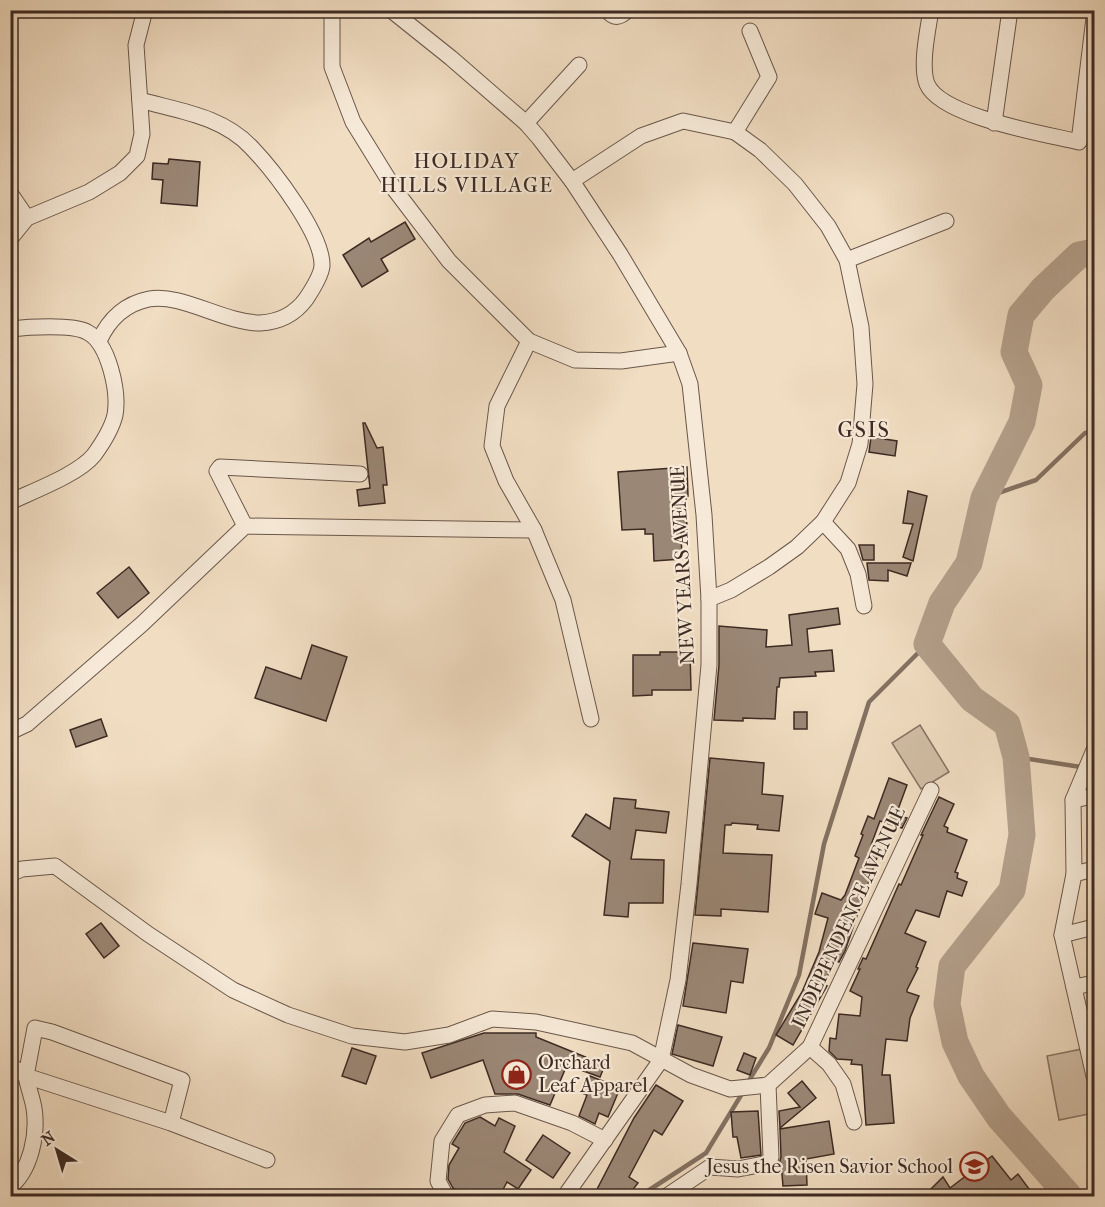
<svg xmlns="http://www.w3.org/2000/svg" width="1105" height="1207" viewBox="0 0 1105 1207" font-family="'IM FELL French Canon',serif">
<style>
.pitch{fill:#d2bfa7;stroke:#887465;stroke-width:1.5}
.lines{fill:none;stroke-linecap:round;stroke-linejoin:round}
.stream{stroke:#847162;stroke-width:4.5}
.river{stroke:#b4a08c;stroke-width:27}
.building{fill:#9b8776;stroke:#3d2a23;stroke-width:1.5}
.minor-casing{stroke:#6a574b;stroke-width:17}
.minor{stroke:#f6e9d7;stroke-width:15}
.labels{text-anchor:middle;stroke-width:4.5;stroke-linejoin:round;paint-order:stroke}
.street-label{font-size:20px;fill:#3d2a23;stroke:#f6e9d7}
.poi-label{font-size:20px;fill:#3d2a23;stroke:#f6e9d7;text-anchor:start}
.neighbourhood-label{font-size:21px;letter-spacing:1.5px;fill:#3d2a23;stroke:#f6e9d7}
.quarter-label{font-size:22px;letter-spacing:1.5px;fill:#3d2a23;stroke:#f6e9d7}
</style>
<rect width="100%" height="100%" fill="#f1ddc2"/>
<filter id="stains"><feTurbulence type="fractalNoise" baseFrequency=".00333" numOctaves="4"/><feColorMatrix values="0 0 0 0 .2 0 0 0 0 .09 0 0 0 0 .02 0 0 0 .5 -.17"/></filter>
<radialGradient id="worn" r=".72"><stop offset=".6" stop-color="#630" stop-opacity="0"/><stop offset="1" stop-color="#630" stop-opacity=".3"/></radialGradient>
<g class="pitch">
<polygon points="920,725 949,772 921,789 892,743"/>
<polygon points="1082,1049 1094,1113 1059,1120 1047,1056"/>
</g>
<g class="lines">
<g class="stream">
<polyline points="984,498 1036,480 1085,433 1094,432"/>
<polyline points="1016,757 1094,769"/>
<polyline points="748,1082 769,1048 799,975 824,844 869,702 927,644"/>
<polyline points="640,1196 706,1153 743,1092"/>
</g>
<polyline class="river" points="1069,1196 999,1117 971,1076 955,1042 947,1004 952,966 1012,890 1022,835 1016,757 1007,724 972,699 927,644 942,603 969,563 984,498 1022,422 1029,385 1014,352 1021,315 1043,289 1079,255 1094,252"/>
</g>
<g class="building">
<polygon points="169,159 200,162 197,206 161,203 163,180 152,179 153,163 168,164"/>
<polygon points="405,222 415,239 381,259 388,271 362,287 343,255 369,238 371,242"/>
<polygon points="363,423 365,423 377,448 383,447 387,485 383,485 385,503 359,506 357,490 370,488"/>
<polygon points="871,437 897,441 895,456 869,452"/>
<polygon points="687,467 688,496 686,496 687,532 681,532 682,559 654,561 653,534 645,534 645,529 622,530 618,472"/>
<polygon points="908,491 927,496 913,561 903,557 913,524 903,523"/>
<polygon points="859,545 874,545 874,560 863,560"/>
<polygon points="867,563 911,563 907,576 888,570 888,581 869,580"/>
<polygon points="129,567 149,593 118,618 97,593"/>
<polygon points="838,608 840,624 807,629 809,652 832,650 834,671 815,672 816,676 780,678 779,687 777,687 775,719 743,718 743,721 714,720 719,665 719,626 767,630 766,647 792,645 789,615"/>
<polygon points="312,645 347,657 326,721 255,698 266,667 301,679"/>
<polygon points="660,652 690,652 691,690 652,690 652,695 633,696 633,655 660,655"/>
<rect x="794" y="712" width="13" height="17"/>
<polygon points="101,719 107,736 76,747 70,730"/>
<polygon points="710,758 764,763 762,794 783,796 779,831 757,829 758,825 732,823 731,825 725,825 723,853 772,855 768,912 721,909 721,916 695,915"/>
<polygon points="889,778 907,785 896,815 907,818 902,828 880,821 871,845 880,849 845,951 839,962 834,960 824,985 827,986 793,1045 776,1035 802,992 819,952 828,918 815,914 822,893 841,900 845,895 859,858 855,856 863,835 861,834 868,816 874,819"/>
<polygon points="939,797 954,804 944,826 948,828 947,832 967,840 955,872 958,873 957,878 967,882 962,896 947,891 939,917 916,910 905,933 926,942 916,967 918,968 907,990 907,992 919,996 910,1018 907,1041 886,1039 882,1075 890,1075 894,1123 866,1125 862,1065 851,1064 852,1060 837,1059 829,1051 830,1038 836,1039 839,1014 860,1016 862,997 850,991 860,969 858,969 863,958 866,959 899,884 901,885 923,835 921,835"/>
<polygon points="614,798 636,800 635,808 669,812 666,833 636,830 631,859 664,860 663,903 629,903 628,917 604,915 610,861 572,836 586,814 610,829"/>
<polygon points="101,923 119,946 104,958 86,934"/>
<polygon points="693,943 748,949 743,983 731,981 726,1013 683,1006"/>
<polygon points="678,1025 722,1037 713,1066 672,1054"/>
<polygon points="484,1033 536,1033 536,1037 605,1065 600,1077 567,1065 550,1105 518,1094 495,1094 483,1060 431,1078 422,1053"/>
<polygon points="352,1048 376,1056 366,1084 342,1076"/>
<polygon points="744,1053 756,1058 750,1075 737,1070"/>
<polygon points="590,1076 620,1088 608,1117 599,1113 595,1124 579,1116 587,1095 584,1094"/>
<polygon points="802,1081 816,1098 780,1128 779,1111 800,1107 788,1093"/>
<polygon points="656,1085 683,1101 662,1135 654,1130 629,1177 638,1183 627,1197 593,1197 634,1118"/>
<polygon points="758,1111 761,1155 741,1158 737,1137 733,1137 731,1112"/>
<polygon points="480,1117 495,1126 499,1118 515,1126 504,1152 531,1170 518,1189 507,1182 499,1197 467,1197 453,1188 448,1179 449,1165 459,1148 452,1144 465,1123"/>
<polygon points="829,1121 834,1154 806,1159 807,1185 783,1186 781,1163 779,1164 781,1157 780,1129"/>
<polygon points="543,1135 570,1153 553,1178 526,1160"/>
<polygon points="992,1156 1011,1180 1018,1174 1035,1197 923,1197 943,1177 950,1188"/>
</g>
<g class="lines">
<defs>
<g id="minor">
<polyline points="332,10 332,67 353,122 395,190 449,261 529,341 575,360 621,361 679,353"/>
<polyline points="391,10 451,58 526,123 539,138 572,181 620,254 679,353 690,384 704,515 709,599 709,665 689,884 678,980 661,1060 565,1196"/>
<path d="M 607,10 C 614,20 620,17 628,10"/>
<path d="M 931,10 C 928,29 920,66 927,84 C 941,117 1046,134 1079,142 L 1094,18"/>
<polyline points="526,123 579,65"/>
<polyline points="994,123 1010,10"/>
<polyline points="735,132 769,77 750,31"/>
<polyline points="572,181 641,136 683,121 735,132 760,150 795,184 828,226 847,260 861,327 865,384 860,444 848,483 823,522 797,547 769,567 731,590 709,599"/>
<polyline points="10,193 27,218"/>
<polyline points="10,239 27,218 89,192 120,173 137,156 142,134 136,45 145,10"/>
<polyline points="847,260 946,221"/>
<path d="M 10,329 C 27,327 73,324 87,332 C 109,343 119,392 115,415 C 112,428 102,444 94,455 C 79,474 33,491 10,502"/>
<path d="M 99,341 C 109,319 124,304 149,299 C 182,293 224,323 260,323 C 279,322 295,314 306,299 C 312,290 321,276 322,266 C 323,234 273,170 251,147 C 222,116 179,111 140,100"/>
<polyline points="529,341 497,406 492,446 506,481 534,530 563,600 591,719"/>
<polyline points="823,522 848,549 858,574 864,606"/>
<polyline points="245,526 217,471 220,467 360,474"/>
<polyline points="10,732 27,724 142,624 245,526 534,530"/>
<polyline points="1094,750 1073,800 1074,874 1062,935 1094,1076"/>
<polyline points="1073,800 1094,796"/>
<polyline points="10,874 22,869 55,866 148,934 233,990 288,1015 352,1036 405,1042 449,1035 492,1019 536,1022 632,1043 691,1075 730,1089 768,1085 810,1047 931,790"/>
<polyline points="1074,874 1094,869"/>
<polyline points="1062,935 1094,927"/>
<polyline points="1074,987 1094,983"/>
<polyline points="810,1047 829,1064 843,1084 854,1122"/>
<path d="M 10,1065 L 26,1076 C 28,1087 32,1097 34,1108 C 38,1134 31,1170 10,1187"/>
<polyline points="171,1123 182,1080 52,1032 35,1028 26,1076 171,1123 267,1160"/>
<polyline points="446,1196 438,1181 442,1141 458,1115 485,1105 515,1103 572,1123 605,1140"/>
<polyline points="667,1196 710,1167 738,1169 769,1163 771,1157 768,1085"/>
</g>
</defs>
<use href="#minor" class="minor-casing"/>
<use href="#minor" class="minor"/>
</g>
<defs>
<symbol id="shop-ring" viewBox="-11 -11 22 22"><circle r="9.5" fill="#f6e9d7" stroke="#8f2418" stroke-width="1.5"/><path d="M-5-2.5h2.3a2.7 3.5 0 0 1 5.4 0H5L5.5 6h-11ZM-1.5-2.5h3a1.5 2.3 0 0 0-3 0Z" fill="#8f2418"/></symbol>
<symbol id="school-ring" viewBox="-11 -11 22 22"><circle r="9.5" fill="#f6e9d7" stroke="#8f2418" stroke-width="1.5"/><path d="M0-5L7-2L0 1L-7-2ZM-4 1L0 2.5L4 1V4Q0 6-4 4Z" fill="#8f2418"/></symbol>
</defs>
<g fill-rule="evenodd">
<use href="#shop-ring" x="500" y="1058" width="33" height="33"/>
<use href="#school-ring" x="958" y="1150" width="33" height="33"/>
</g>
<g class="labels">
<g class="street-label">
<text transform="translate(682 565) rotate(-93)" y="7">NEW YEARS AVENUE</text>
<text transform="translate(848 917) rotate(-65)" y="7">INDEPENDENCE AVENUE</text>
</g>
<g class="poi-label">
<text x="538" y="1069">Orchard<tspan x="538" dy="23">Leaf Apparel</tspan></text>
<text x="953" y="1173" text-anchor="end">Jesus the Risen Savior School</text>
</g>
<g class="neighbourhood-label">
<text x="467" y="168">HOLIDAY<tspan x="467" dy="24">HILLS VILLAGE</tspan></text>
</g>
<g class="quarter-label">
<text x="864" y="437">GSIS</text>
</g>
</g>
<rect width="1105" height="1207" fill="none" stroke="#f1ddc2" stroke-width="36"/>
<rect x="12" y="12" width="1081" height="1183" fill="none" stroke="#3d2a23" stroke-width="3"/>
<rect x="18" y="18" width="1069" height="1171" fill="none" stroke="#3d2a23" stroke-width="1.5"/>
<g transform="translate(57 1150) rotate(323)" stroke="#f6e9d7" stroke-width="4.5" paint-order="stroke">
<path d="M0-4.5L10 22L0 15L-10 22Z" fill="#3d2a23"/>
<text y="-9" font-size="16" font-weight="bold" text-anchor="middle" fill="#3d2a23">N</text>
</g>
<rect width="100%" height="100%" filter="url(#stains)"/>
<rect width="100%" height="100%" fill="url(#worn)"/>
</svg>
